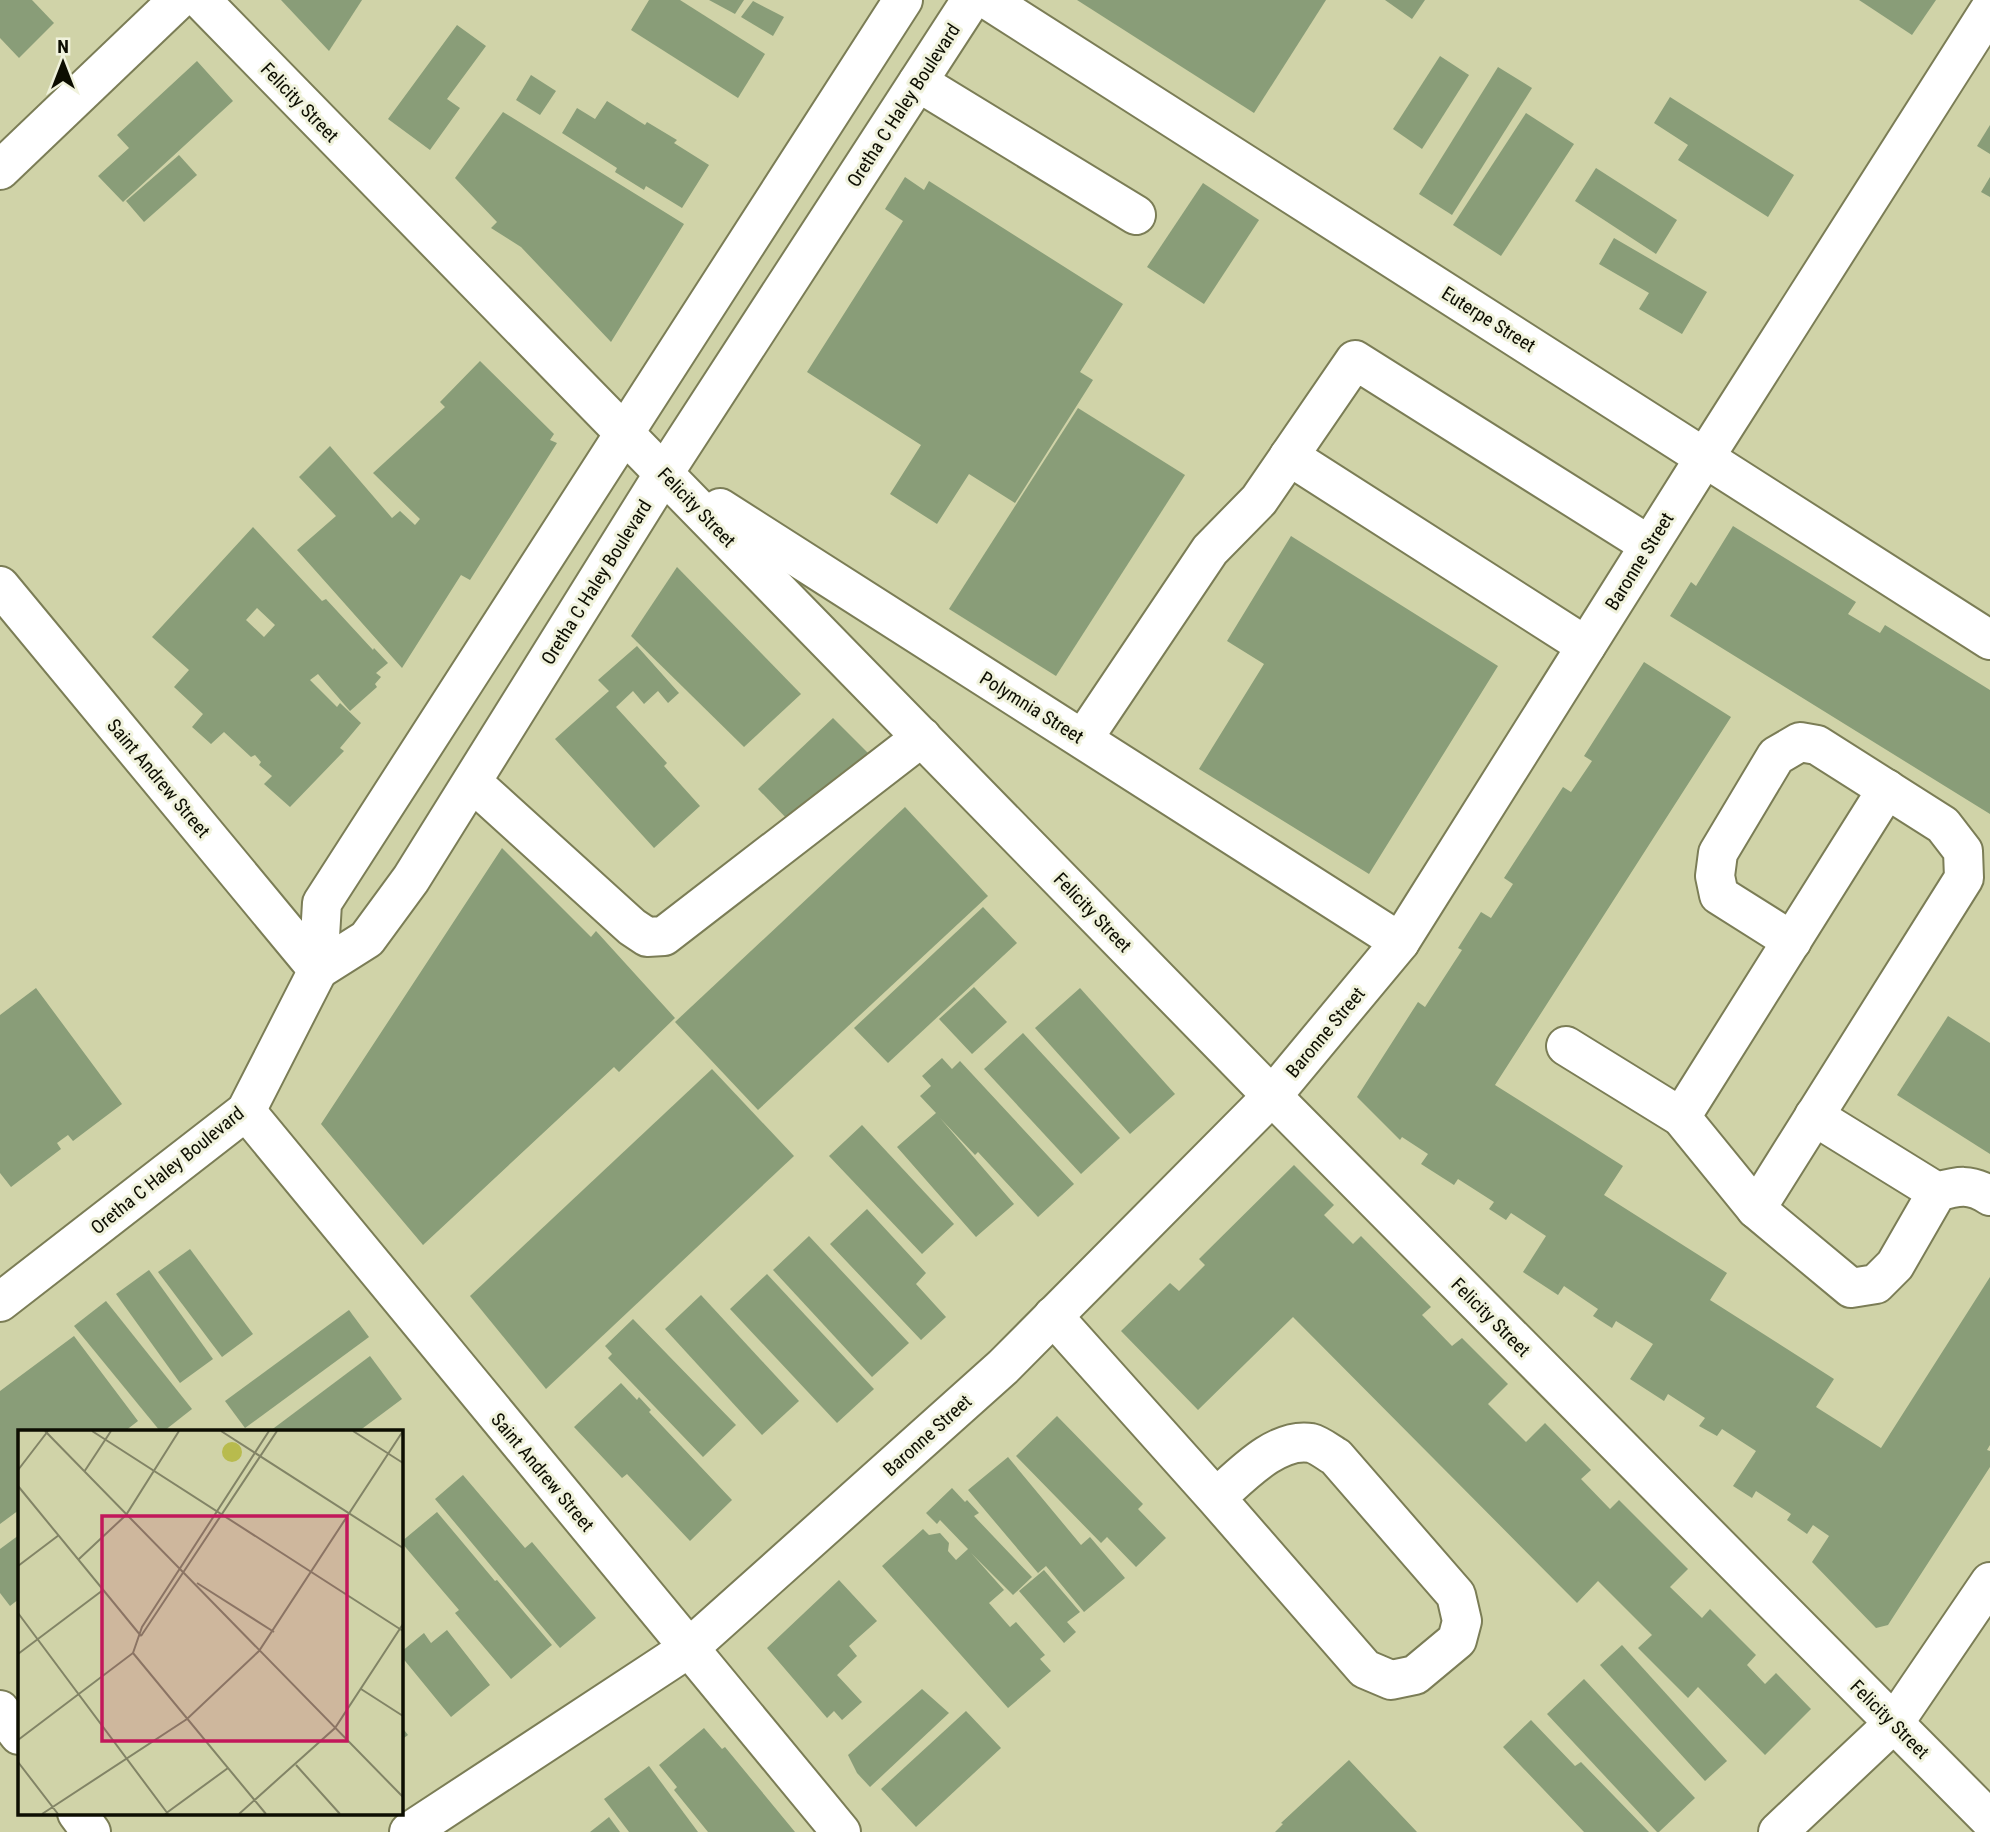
<svg xmlns="http://www.w3.org/2000/svg" width="1990" height="1832" viewBox="0 0 1990 1832" font-family="'Roboto Condensed',sans-serif">
<style>
.building{fill:#899d78;fill-rule:evenodd}
.lines{fill:none;stroke-linecap:round;stroke-linejoin:round}
.minor-casing{stroke:#7b7d56;stroke-width:42}
.minor{stroke:#fff;stroke-width:38}
.labels{text-anchor:middle;stroke-width:6;stroke-linejoin:round;paint-order:stroke}
.street-label{font-size:19px;fill:#0d0e02;stroke:#f0f2dc}
.inset-road{fill:none;stroke:#828466;stroke-width:2}
.view{fill:#c2185b;fill-opacity:0.15;stroke:#c2185b;stroke-width:3.5}
.inset-edge{fill:none;stroke:#0d0e02;stroke-width:3.5}
</style>
<rect width="100%" height="100%" fill="#d0d3a8"/>
<g class="building">
<polygon points="0,0 32,0 54,23 19,58 0,38"/>
<polygon points="281,0 362,0 329,51"/>
<polygon points="649,0 680,0 765,54 738,98 631,30"/>
<polygon points="709,0 744,0 735,14"/>
<polygon points="1077,0 1326,0 1254,113"/>
<polygon points="1385,0 1425,0 1412,19"/>
<polygon points="1859,0 1936,0 1912,35"/>
<polygon points="753,1 784,17 773,36 741,17"/>
<polygon points="457,25 486,46 447,99 460,108 430,150 388,119"/>
<polygon points="1440,56 1469,75 1422,149 1393,129"/>
<polygon points="197,61 233,101 123,202 98,176 129,148 117,135"/>
<polygon points="1498,67 1532,88 1452,215 1419,194"/>
<polygon points="531,75 556,91 540,115 516,100"/>
<polygon points="1670,97 1794,175 1768,217 1678,160 1688,145 1654,123"/>
<polygon points="607,101 645,125 647,122 677,140 674,143 709,165 682,208 646,186 644,190 615,172 617,168 562,133 577,108 595,119"/>
<polygon points="503,112 684,224 611,342 521,247 491,228 497,222 455,178"/>
<polygon points="1526,113 1574,144 1501,256 1453,225"/>
<polygon points="1990,125 1990,154 1977,146"/>
<polygon points="179,155 197,175 144,222 126,201"/>
<polygon points="1596,168 1677,220 1656,254 1575,201"/>
<polygon points="905,177 924,190 929,181 1123,304 1080,372 1093,380 1015,503 969,474 937,524 890,494 921,445 807,372 903,221 885,209"/>
<polygon points="1990,177 1990,197 1981,192"/>
<polygon points="1203,183 1259,220 1204,304 1147,267"/>
<polygon points="1614,238 1707,292 1682,334 1639,309 1649,293 1599,264"/>
<polygon points="480,361 554,434 550,440 557,443 470,580 461,575 402,668 297,550 336,516 299,477 330,446 392,518 400,511 415,525 420,519 373,473 445,407 440,402"/>
<polygon points="1078,408 1185,475 1056,676 949,609"/>
<polygon points="1733,526 1856,602 1848,614 1880,633 1885,625 1990,690 1990,814 1670,616 1691,582 1696,586"/>
<path d="M 253,527 L 322,601 L 326,599 L 373,650 L 374,648 L 388,663 L 376,673 L 381,677 L 375,684 L 377,687 L 350,711 L 318,674 L 310,680 L 337,707 L 340,703 L 361,723 L 340,748 L 344,751 L 290,807 L 264,784 L 272,776 L 259,765 L 261,762 L 255,755 L 251,757 L 224,732 L 211,744 L 192,727 L 203,714 L 174,687 L 189,670 L 152,637 ZM 257,608 L 275,625 L 264,637 L 246,620 Z"/>
<polygon points="1291,536 1498,666 1369,874 1199,769 1264,664 1227,641"/>
<polygon points="677,567 801,694 744,747 631,636"/>
<polygon points="637,646 679,693 668,703 658,691 644,704 633,691 616,707 667,763 664,766 700,806 654,848 555,739 609,691 598,680"/>
<polygon points="1644,662 1731,717 1495,1085 1623,1166 1604,1195 1727,1273 1710,1300 1834,1379 1816,1407 1881,1448 1990,1277 1990,1445 1987,1450 1990,1451 1990,1467 1888,1625 1876,1628 1812,1562 1829,1536 1813,1525 1807,1534 1787,1520 1791,1514 1756,1491 1752,1498 1733,1486 1756,1451 1722,1429 1717,1436 1699,1426 1705,1418 1668,1394 1664,1401 1630,1379 1653,1344 1616,1321 1612,1328 1593,1316 1598,1309 1564,1286 1558,1295 1523,1272 1546,1236 1511,1213 1506,1220 1489,1209 1494,1202 1458,1179 1454,1185 1421,1164 1428,1154 1402,1137 1400,1140 1357,1097 1418,1002 1425,1007 1462,950 1458,948 1481,912 1491,918 1513,884 1504,878 1563,787 1571,792 1592,761 1584,756"/>
<polygon points="833,718 868,753 793,825 758,789"/>
<polygon points="905,807 988,896 758,1110 675,1022"/>
<polygon points="502,848 591,937 596,931 675,1018 619,1072 614,1067 423,1245 321,1124"/>
<polygon points="983,907 1017,943 888,1063 854,1028"/>
<polygon points="974,987 1007,1022 972,1054 939,1019"/>
<polygon points="36,988 122,1104 73,1141 68,1135 57,1143 61,1149 11,1187 0,1173 0,1015"/>
<polygon points="1080,988 1175,1094 1130,1134 1035,1028"/>
<polygon points="1948,1016 1990,1043 1990,1154 1897,1095"/>
<polygon points="1023,1033 1120,1138 1081,1174 984,1069"/>
<polygon points="942,1058 952,1069 960,1061 1074,1184 1038,1217 978,1152 975,1155 940,1118 1014,1204 976,1237 897,1147 936,1113 920,1096 931,1086 922,1076"/>
<polygon points="712,1069 794,1156 546,1389 470,1296"/>
<polygon points="862,1125 954,1224 922,1254 829,1156"/>
<polygon points="1294,1165 1334,1205 1324,1215 1353,1244 1361,1236 1431,1307 1422,1315 1452,1346 1462,1338 1508,1384 1488,1404 1526,1442 1545,1423 1591,1470 1581,1479 1610,1509 1619,1500 1688,1569 1670,1587 1702,1618 1710,1609 1756,1655 1747,1665 1765,1684 1776,1673 1811,1709 1765,1755 1698,1687 1688,1698 1638,1648 1652,1635 1598,1581 1577,1603 1293,1317 1198,1410 1121,1331 1170,1283 1179,1291 1205,1265 1199,1259"/>
<polygon points="867,1209 926,1273 916,1284 946,1317 921,1340 830,1244"/>
<polygon points="809,1236 909,1343 872,1377 773,1270"/>
<polygon points="190,1249 253,1334 222,1357 158,1272"/>
<polygon points="149,1270 213,1359 180,1383 116,1294"/>
<polygon points="767,1274 874,1389 837,1423 730,1309"/>
<polygon points="701,1295 799,1401 762,1435 665,1329"/>
<polygon points="106,1301 192,1409 164,1431 160,1431 74,1326"/>
<polygon points="349,1310 369,1337 245,1428 225,1401"/>
<polygon points="633,1319 736,1425 703,1457 608,1358 612,1354 605,1346"/>
<polygon points="74,1336 138,1421 125,1431 19,1431 19,1510 0,1524 0,1391"/>
<polygon points="370,1356 402,1399 359,1431 270,1431"/>
<polygon points="621,1383 637,1400 639,1397 651,1410 649,1412 732,1500 690,1541 627,1474 622,1478 574,1427"/>
<polygon points="1057,1416 1143,1504 1138,1509 1166,1538 1136,1567 1107,1537 1101,1543 1016,1456"/>
<polygon points="1008,1457 1081,1545 1090,1537 1125,1578 1084,1612 1046,1566 1038,1573 968,1490"/>
<polygon points="463,1475 525,1548 532,1542 596,1618 560,1648 435,1499"/>
<polygon points="952,1488 965,1502 967,1500 979,1513 974,1516 1032,1577 1013,1595 971,1553 1004,1590 989,1603 1010,1627 1016,1622 1045,1655 1040,1659 1051,1671 1008,1708 882,1566 923,1529 929,1535 940,1533 949,1543 948,1551 956,1560 968,1549 940,1520 937,1524 926,1513"/>
<polygon points="437,1512 495,1581 497,1580 552,1645 511,1679 455,1613 459,1610 401,1542"/>
<polygon points="19,1535 19,1599 10,1606 0,1593 0,1549"/>
<polygon points="1044,1570 1080,1612 1067,1622 1076,1632 1064,1643 1019,1591"/>
<polygon points="839,1580 877,1621 849,1646 857,1656 837,1675 862,1702 842,1720 834,1711 827,1718 767,1648"/>
<polygon points="447,1630 490,1685 451,1717 401,1656 401,1652 424,1633 431,1643"/>
<polygon points="1622,1645 1727,1761 1705,1781 1600,1665"/>
<polygon points="1584,1679 1695,1798 1659,1832 1657,1832 1547,1714"/>
<polygon points="922,1689 949,1713 870,1787 857,1773 848,1755"/>
<polygon points="966,1711 1001,1748 916,1827 881,1789"/>
<polygon points="1531,1720 1575,1766 1581,1762 1649,1832 1584,1832 1503,1747"/>
<polygon points="401,1726 408,1735 401,1740"/>
<polygon points="704,1728 722,1749 725,1747 795,1832 708,1832 674,1790 677,1787 659,1765"/>
<polygon points="1349,1760 1417,1832 1275,1832 1283,1824 1281,1823"/>
<polygon points="649,1766 698,1832 629,1832 604,1799"/>
<polygon points="609,1817 620,1832 590,1832"/>
</g>
<g class="lines">
<defs>
<g id="minor">
<polyline points="201,0 1272,1096 1990,1820"/>
<polyline points="988,0 1990,640"/>
<polyline points="918,82 1136,215"/>
<polyline points="0,170 178,0"/>
<polyline points="1289,456 1586,646"/>
<polyline points="720,508 1400,942"/>
<polyline points="0,586 318,970"/>
<polyline points="1083,739 1210,550 1259,500 1355,360 1649,545"/>
<polyline points="472,782 632,927 647,937 664,936 922,737"/>
<polyline points="318,970 367,939 411,879 664,473 971,0"/>
<path d="M 1566,1046 L 1681,1117 L 1756,1209 L 1851,1288 L 1876,1284 L 1895,1265 L 1937,1192 C 1958,1186 1970,1183 1990,1196"/>
<polyline points="246,1111 841,1832"/>
<polyline points="1814,1116 1937,1192"/>
<polyline points="1681,1117 1887,789"/>
<polyline points="1756,1209 1964,878 1963,851 1943,825 1817,745 1800,742 1776,756 1718,853 1715,876 1719,895 1792,941"/>
<polyline points="0,1302 246,1111 318,970 322,903 903,0"/>
<path d="M 1053,1316 L 1216,1498 L 1365,1669 L 1391,1680 L 1415,1675 L 1457,1640 L 1462,1621 L 1456,1595 L 1336,1457 C 1329,1453 1319,1445 1311,1443 C 1276,1437 1240,1477 1216,1498"/>
<polyline points="0,1710 19,1735"/>
<polyline points="77,1813 91,1832"/>
<polyline points="409,1832 689,1648 1003,1367 1272,1096 1400,942 1705,457 1990,9"/>
<polyline points="1778,1832 1894,1723 1990,1582"/>
</g>
</defs>
<use href="#minor" class="minor-casing"/>
<use href="#minor" class="minor"/>
</g>
<g class="labels">
<g class="street-label">
<text transform="translate(300 102) rotate(46)" y="7">Felicity Street</text>
<text transform="translate(903 105) rotate(-57)" y="7">Oretha C Haley Boulevard</text>
<text transform="translate(1489 319) rotate(32)" y="7">Euterpe Street</text>
<text transform="translate(697 507) rotate(46)" y="7">Felicity Street</text>
<text transform="translate(1639 561) rotate(-58)" y="7">Baronne Street</text>
<text transform="translate(596 582) rotate(-58)" y="7">Oretha C Haley Boulevard</text>
<text transform="translate(1032 707) rotate(32)" y="7">Polymnia Street</text>
<text transform="translate(159 778) rotate(50)" y="7">Saint Andrew Street</text>
<text transform="translate(1093 912) rotate(46)" y="7">Felicity Street</text>
<text transform="translate(1325 1032) rotate(-50)" y="7">Baronne Street</text>
<text transform="translate(167 1170) rotate(-39)" y="7">Oretha C Haley Boulevard</text>
<text transform="translate(1491 1317) rotate(45)" y="7">Felicity Street</text>
<text transform="translate(927 1435) rotate(-42)" y="7">Baronne Street</text>
<text transform="translate(543 1472) rotate(50)" y="7">Saint Andrew Street</text>
<text transform="translate(1890 1719) rotate(45)" y="7">Felicity Street</text>
</g>
</g>
<g transform="translate(18 1430)">
<rect width="385" height="385" fill="#d0d3a8"/>
<path d="M204 22a10 10 0 1 1 20 0a10 10 0 1 1-20 0Z" fill="#b8bb4d"/>
<path class="inset-road" d="M 27,1 L 385,367M 74,1 L 385,201M 203,1 L 385,118M 335,1 L 385,33M 0,40 L 30,1M 66,42 L 93,1M 0,56 L 123,206M 61,129 L 108,85 L 161,1M 0,136 L 41,105M 179,153 L 256,202M 0,183 L 150,384M 123,206 L 259,1M 115,223 L 248,384M 0,224 L 85,160M 343,259 L 385,286M 0,310 L 115,223 L 124,197 L 251,1M 0,332 L 40,384M 278,335 L 322,384M 24,384 L 169,289 L 241,221 L 385,1M 147,384 L 210,338M 221,384 L 317,298 L 385,194"/>
<path class="view" d="M 84,86 L 329,86 L 329,311 L 84,311 Z"/>
<rect width="385" height="385" class="inset-edge"/>
</g>
<g transform="translate(63 63)" stroke="#f0f2dc" stroke-width="5" paint-order="stroke">
<path d="M0-5L12 26L0 18L-12 26Z" fill="#0d0e02"/>
<text y="-10" font-size="19" font-weight="bold" text-anchor="middle" fill="#0d0e02">N</text>
</g>
</svg>
